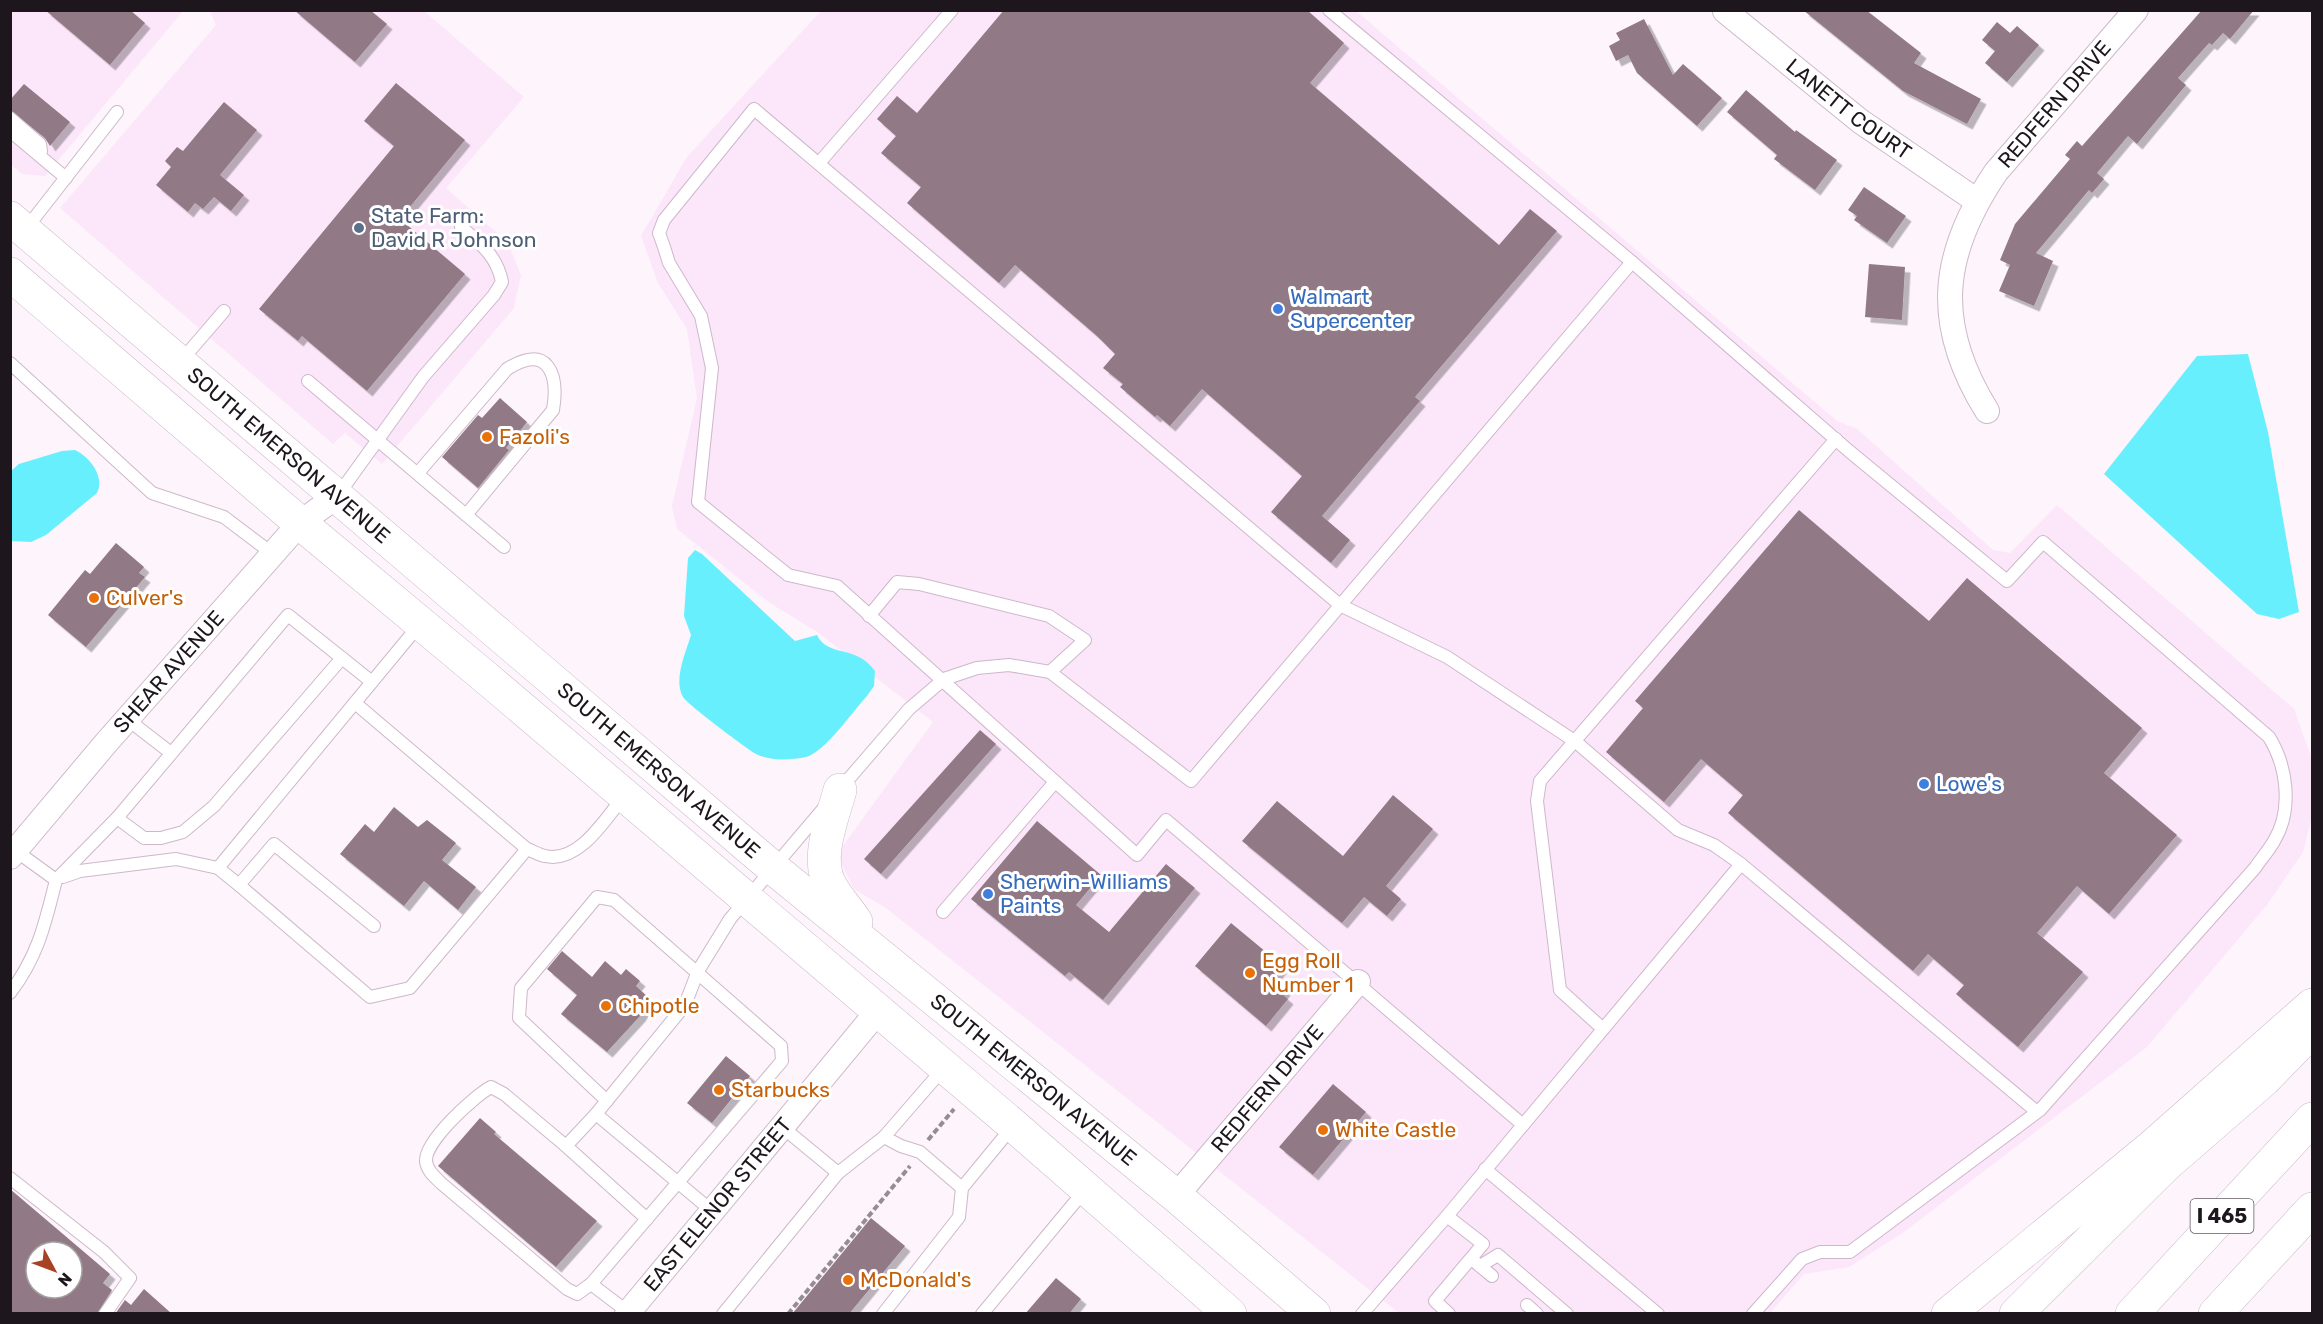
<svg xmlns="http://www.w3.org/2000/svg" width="2323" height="1324" viewBox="0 0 2323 1324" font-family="Rubik,sans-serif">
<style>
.built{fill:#fce6fa}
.water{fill:#68effd}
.building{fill:#917a86;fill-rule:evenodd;filter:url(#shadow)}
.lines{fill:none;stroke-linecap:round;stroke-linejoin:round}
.lane-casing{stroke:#cdb8ca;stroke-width:14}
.street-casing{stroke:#cdb8ca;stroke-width:26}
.primary-casing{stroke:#cdb8ca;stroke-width:34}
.highway-casing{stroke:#cdb8ca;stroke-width:34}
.path{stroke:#958d94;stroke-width:4;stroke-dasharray:6 3;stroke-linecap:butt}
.lane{stroke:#fff;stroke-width:12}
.street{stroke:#fff;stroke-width:24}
.primary{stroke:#fff;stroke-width:33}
.highway{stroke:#fff;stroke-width:33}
.service-dot{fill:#5c6f8a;stroke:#fff;stroke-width:2}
.shop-dot{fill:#3f7fe0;stroke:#fff;stroke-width:2}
.food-dot{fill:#e8710a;stroke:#fff;stroke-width:2}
.labels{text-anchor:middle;stroke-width:6;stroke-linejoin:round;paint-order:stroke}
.shield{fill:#fff;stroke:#615c60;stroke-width:1.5}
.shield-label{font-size:20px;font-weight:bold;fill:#1d161c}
.street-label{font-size:21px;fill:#1d161c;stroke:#fff}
.service-label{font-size:21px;fill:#4e5e75;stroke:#fff;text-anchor:start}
.shop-label{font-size:21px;fill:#366cbe;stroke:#fff;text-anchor:start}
.food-label{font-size:21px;fill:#c56008;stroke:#fff;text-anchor:start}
</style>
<defs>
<filter id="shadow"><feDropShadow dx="5.5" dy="5.5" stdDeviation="0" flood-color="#0004"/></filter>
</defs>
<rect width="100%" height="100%" fill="#fdf4fc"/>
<g class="built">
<polygon points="10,11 183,11 45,176 22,174 11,165"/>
<polygon points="210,11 424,11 524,97 446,188 508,243 521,275 514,308 382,464 345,433 333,444 60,208 216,25"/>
<polygon points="821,11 1356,11 1837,421 1857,429 1993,550 2010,553 2057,505 2294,709 2312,759 2312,816 2303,852 2267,905 2147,1047 1904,1232 1849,1267 1804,1274 1770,1313 1399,1313 886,908 854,889 837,854 933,722 816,631 770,603 677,529 672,506 697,398 687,329 658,283 641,236 687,157"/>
</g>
<g class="water">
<polygon points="2248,354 2268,432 2299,612 2279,619 2257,614 2104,474 2197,356"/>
<path d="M 75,450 C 90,457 105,477 97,493 L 46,535 L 31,542 L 11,541 L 11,471 L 19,464 L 62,451 Z"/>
<path d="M 695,550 L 702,554 L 795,641 L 817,635 C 828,658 856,644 875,671 L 874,686 L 867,696 C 853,711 825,752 806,757 C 791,760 770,761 756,754 C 746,748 688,705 683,697 C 673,680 686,652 691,635 L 684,616 L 688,558 Z"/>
</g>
<g class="building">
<polygon points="45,10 130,10 145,23 110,65"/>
<polygon points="294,10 370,10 387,24 355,62"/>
<polygon points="1004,10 1307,10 1344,43 1310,83 1499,245 1530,209 1557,231 1415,397 1420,401 1322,516 1350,540 1331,563 1271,512 1302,476 1202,389 1170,426 1157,415 1155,417 1120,387 1123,384 1103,368 1115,354 1097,336 1015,265 999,283 907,203 921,187 881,153 896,136 877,119 897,96 917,113"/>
<polygon points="1803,10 1866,10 1921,53 1914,63 1981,99 1967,124 1903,91"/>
<polygon points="2202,10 2254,10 2230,39 2223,33 2212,45 2209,43 2178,78 2186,85 2137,144 2128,136 2097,173 2104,179 2092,193 2089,190 2036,253 2053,261 2034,306 1999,291 2010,265 2000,260 2015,224 2070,159 2065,155 2077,141 2082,146"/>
<polygon points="1644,19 1673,75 1683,64 1722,98 1697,126 1637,73 1628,55 1616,61 1609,46 1620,40 1616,33"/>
<polygon points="1997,22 2010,33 2017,26 2039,45 2007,82 1985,63 1995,51 1982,40"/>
<polygon points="396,83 465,140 400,219 465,274 367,391 302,336 298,341 259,309 394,146 364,121"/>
<polygon points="24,84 70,122 50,146 45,138 10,110 10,100"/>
<polygon points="1746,90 1795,132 1796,130 1837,160 1815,190 1774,159 1777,155 1727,112"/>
<polygon points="224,102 257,130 220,175 244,195 231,211 214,197 203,209 195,203 188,212 156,185 171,167 165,161 177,147 183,151"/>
<polygon points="1864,187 1906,216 1887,243 1854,220 1857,216 1848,210"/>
<polygon points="1869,264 1905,267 1902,320 1865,317"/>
<polygon points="500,398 527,422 506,448 509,450 478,488 442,457 478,415 482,418"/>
<polygon points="1799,510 1929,621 1967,578 2142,728 2104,773 2177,835 2109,914 2077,886 2037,933 2083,972 2018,1047 1956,994 1964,985 1928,954 1913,971 1728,813 1743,795 1701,759 1664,802 1606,752 1643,708 1635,701"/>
<polygon points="116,543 144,567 139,573 145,577 86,647 48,615 85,570 90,574"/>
<polygon points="980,730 996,744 881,874 864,859"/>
<polygon points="1393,795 1433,829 1386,886 1401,899 1387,916 1364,897 1342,923 1242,841 1277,801 1343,856"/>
<polygon points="394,807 418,827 427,820 456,843 442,860 476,887 458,910 424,881 404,906 340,854 365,824 374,832"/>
<polygon points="1037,821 1101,875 1076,905 1109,932 1166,864 1195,888 1103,1000 1069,972 1065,976 971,899"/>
<polygon points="1231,923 1283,966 1272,979 1285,990 1282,994 1288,999 1266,1026 1195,966"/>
<polygon points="562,951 592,977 605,961 621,975 626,969 640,981 636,986 650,999 640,1016 607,1052 561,1014 577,995 547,969"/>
<polygon points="726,1056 750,1076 712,1123 687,1103"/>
<polygon points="1333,1084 1366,1112 1313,1175 1279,1147"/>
<polygon points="480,1118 496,1132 494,1134 597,1221 556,1267 438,1166"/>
<path d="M 10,1189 L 110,1274 L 103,1283 L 112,1290 L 97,1314 L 10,1314 ZM 36,1252 L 72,1252 L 72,1288 L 36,1288 Z"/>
<polygon points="871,1218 905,1246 849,1314 792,1314"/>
<polygon points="1056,1278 1081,1299 1069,1314 1025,1314"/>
<polygon points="144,1289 172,1314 115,1314 125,1300 131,1305"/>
</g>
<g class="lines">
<defs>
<g id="lane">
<polyline points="1329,10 1632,262"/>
<polyline points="10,118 40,144 41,151"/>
<polyline points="10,131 66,178"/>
<polyline points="819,163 952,10"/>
<polyline points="25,230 117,112"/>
<polyline points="181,361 224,311"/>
<polyline points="10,363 152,493 224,517 273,554"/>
<path d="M 308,381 L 466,515 L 553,410 C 559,374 548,343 507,369 L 418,473"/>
<path d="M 338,495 L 423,377 L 494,295 L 502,282 C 497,256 481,244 461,227"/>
<polyline points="466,515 504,547"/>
<polyline points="869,616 897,582 919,584 1049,616 1085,640 1050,672"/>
<path d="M 355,703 L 527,849 C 533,851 539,855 545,856 C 579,864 606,818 624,796"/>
<polyline points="127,719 171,753"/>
<path d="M 840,789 L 909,709 L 944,679 L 977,668 L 1009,665 L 1050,672 L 1191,781 L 1632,262 L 1849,451 L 2007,581 L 2043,542 L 2269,737 C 2287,766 2293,810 2274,841 C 2269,850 2261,859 2255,868 L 2040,1110 L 1850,1252 L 1820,1252 L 1802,1259 L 1753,1314"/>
<polyline points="117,818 144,838 161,838 183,832 214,806 342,658"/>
<polyline points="63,877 80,871 176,859 218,868"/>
<polyline points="56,880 117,818 288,615 372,682"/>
<polyline points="239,885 370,997 410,988 527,849"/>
<polyline points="943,912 1055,782"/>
<polyline points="374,926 274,844 239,885 218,868 420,624"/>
<path d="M 10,993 C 38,956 45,924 56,880 L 16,851"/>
<polyline points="1603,1029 1560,990 1537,801 1540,781 1836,439"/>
<polyline points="607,1101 519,1018 521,988 597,897 614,900 781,1046 782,1061 591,1284 628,1312"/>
<polyline points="596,1114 566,1146 647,1219"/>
<polyline points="1523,1125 1166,820 1137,855 837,586 788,575 698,502 712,368 701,316 669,263 664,247 659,233 664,220 754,109 1340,605 1447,657 1576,742 1678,830 1714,845 1741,864"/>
<polyline points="781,1126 838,1173"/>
<polyline points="884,1137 901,1146 920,1152 962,1188"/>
<path d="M 566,1146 L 504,1094 L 491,1087 C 474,1096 425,1141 426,1161 C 427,1171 435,1177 442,1184 L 567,1289 L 577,1294 L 591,1284"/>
<polyline points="1485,1169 1658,1314"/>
<polyline points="10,1178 104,1252 130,1278 105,1314"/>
<polyline points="712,1211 596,1114 685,1005 698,971 730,919 823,809"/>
<polyline points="1447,1216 1483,1244 1435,1301 1449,1314"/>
<polyline points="1474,1261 1492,1276"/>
<polyline points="1480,1266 1498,1255 1567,1314"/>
<polyline points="1527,1305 1537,1314"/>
<polyline points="723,1314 838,1173 884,1137 943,1069"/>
<polyline points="883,1314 959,1217 962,1188 1013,1126"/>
<polyline points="982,1314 1085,1190"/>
<polyline points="1362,1314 1447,1216 1741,864 2037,1112"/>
</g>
<g id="street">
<path id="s1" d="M 1725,11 L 1860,121 L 1977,201"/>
<path id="s2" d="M 1987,411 C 1933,324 1940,255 1996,172 L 2136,10"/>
<path id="s3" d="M 10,857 L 106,743 L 300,523 L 337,496"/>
<path id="s4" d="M 1176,1196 L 1358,982"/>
<path id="s5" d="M 627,1314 L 878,1011"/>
</g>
<g id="primary">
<path id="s6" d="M 10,218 L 773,868 L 1176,1196 L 1314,1314"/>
<polyline points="10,274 300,523 484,676 1013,1125 1230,1314"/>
<path d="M 840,790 C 833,817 816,855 829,883 C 835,896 848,909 856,922"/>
</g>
<g id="highway">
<polyline points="1948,1314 2149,1149 2312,1005"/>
<polyline points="2016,1314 2165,1166 2264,1080 2312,1031"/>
<polyline points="2132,1314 2312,1119"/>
<polyline points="2215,1314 2312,1209"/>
</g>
</defs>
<use href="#lane" class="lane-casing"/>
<use href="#street" class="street-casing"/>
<use href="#primary" class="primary-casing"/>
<use href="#highway" class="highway-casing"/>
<g class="path">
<polyline points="928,1140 954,1109"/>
<polyline points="788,1314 910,1166"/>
</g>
<use href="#lane" class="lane"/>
<use href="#street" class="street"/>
<use href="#primary" class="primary"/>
<use href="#highway" class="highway"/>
</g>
<circle class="service-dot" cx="359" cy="228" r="6"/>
<g class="shop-dot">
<circle cx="1278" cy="309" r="6"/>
<circle cx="1924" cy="784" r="6"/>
<circle cx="988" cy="894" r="6"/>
</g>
<g class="food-dot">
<circle cx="487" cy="437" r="6"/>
<circle cx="94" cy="598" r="6"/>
<circle cx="1250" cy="973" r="6"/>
<circle cx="606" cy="1006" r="6"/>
<circle cx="719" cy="1090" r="6"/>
<circle cx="1323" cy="1130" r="6"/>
<circle cx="848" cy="1280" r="6"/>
</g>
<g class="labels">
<rect class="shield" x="2190.5" y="1199" width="63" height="34" rx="4.5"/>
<g class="shield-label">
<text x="2222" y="1223">I 465</text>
</g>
<g class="street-label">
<text dy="7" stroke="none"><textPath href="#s2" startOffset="346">REDFERN DRIVE</textPath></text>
<text dy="7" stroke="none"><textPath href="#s1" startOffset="158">LANETT COURT</textPath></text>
<text dy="7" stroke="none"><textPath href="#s6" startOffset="366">SOUTH EMERSON AVENUE</textPath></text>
<text dy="7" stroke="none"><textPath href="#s3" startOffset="244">SHEAR AVENUE</textPath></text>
<text dy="7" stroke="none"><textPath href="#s6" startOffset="852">SOUTH EMERSON AVENUE</textPath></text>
<text dy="7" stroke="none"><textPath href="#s6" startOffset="1338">SOUTH EMERSON AVENUE</textPath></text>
<text dy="7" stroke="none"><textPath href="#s4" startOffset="141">REDFERN DRIVE</textPath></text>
<text dy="7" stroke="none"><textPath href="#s5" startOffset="142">EAST ELENOR STREET</textPath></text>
</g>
<g class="service-label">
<text x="371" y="223">State Farm:<tspan x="371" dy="24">David R Johnson</tspan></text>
</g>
<g class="shop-label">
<text x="1290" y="304">Walmart<tspan x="1290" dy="24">Supercenter</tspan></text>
<text x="1936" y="791">Lowe's</text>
<text x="1000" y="889">Sherwin-Williams<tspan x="1000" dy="24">Paints</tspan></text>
</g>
<g class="food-label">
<text x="499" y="444">Fazoli's</text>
<text x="106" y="605">Culver's</text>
<text x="1262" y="968">Egg Roll<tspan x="1262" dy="24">Number 1</tspan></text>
<text x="618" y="1013">Chipotle</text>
<text x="731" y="1097">Starbucks</text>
<text x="1335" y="1137">White Castle</text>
<text x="860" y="1287">McDonald's</text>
</g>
</g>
<rect width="2323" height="1324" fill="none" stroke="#1d161c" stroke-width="24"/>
<g transform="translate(54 1270) rotate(131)"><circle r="28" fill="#ffffff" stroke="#a5a2a4" stroke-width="1.5"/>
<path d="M0-4.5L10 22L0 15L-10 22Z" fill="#a94124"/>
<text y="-9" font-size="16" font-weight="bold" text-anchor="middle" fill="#1d161c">N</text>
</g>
</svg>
